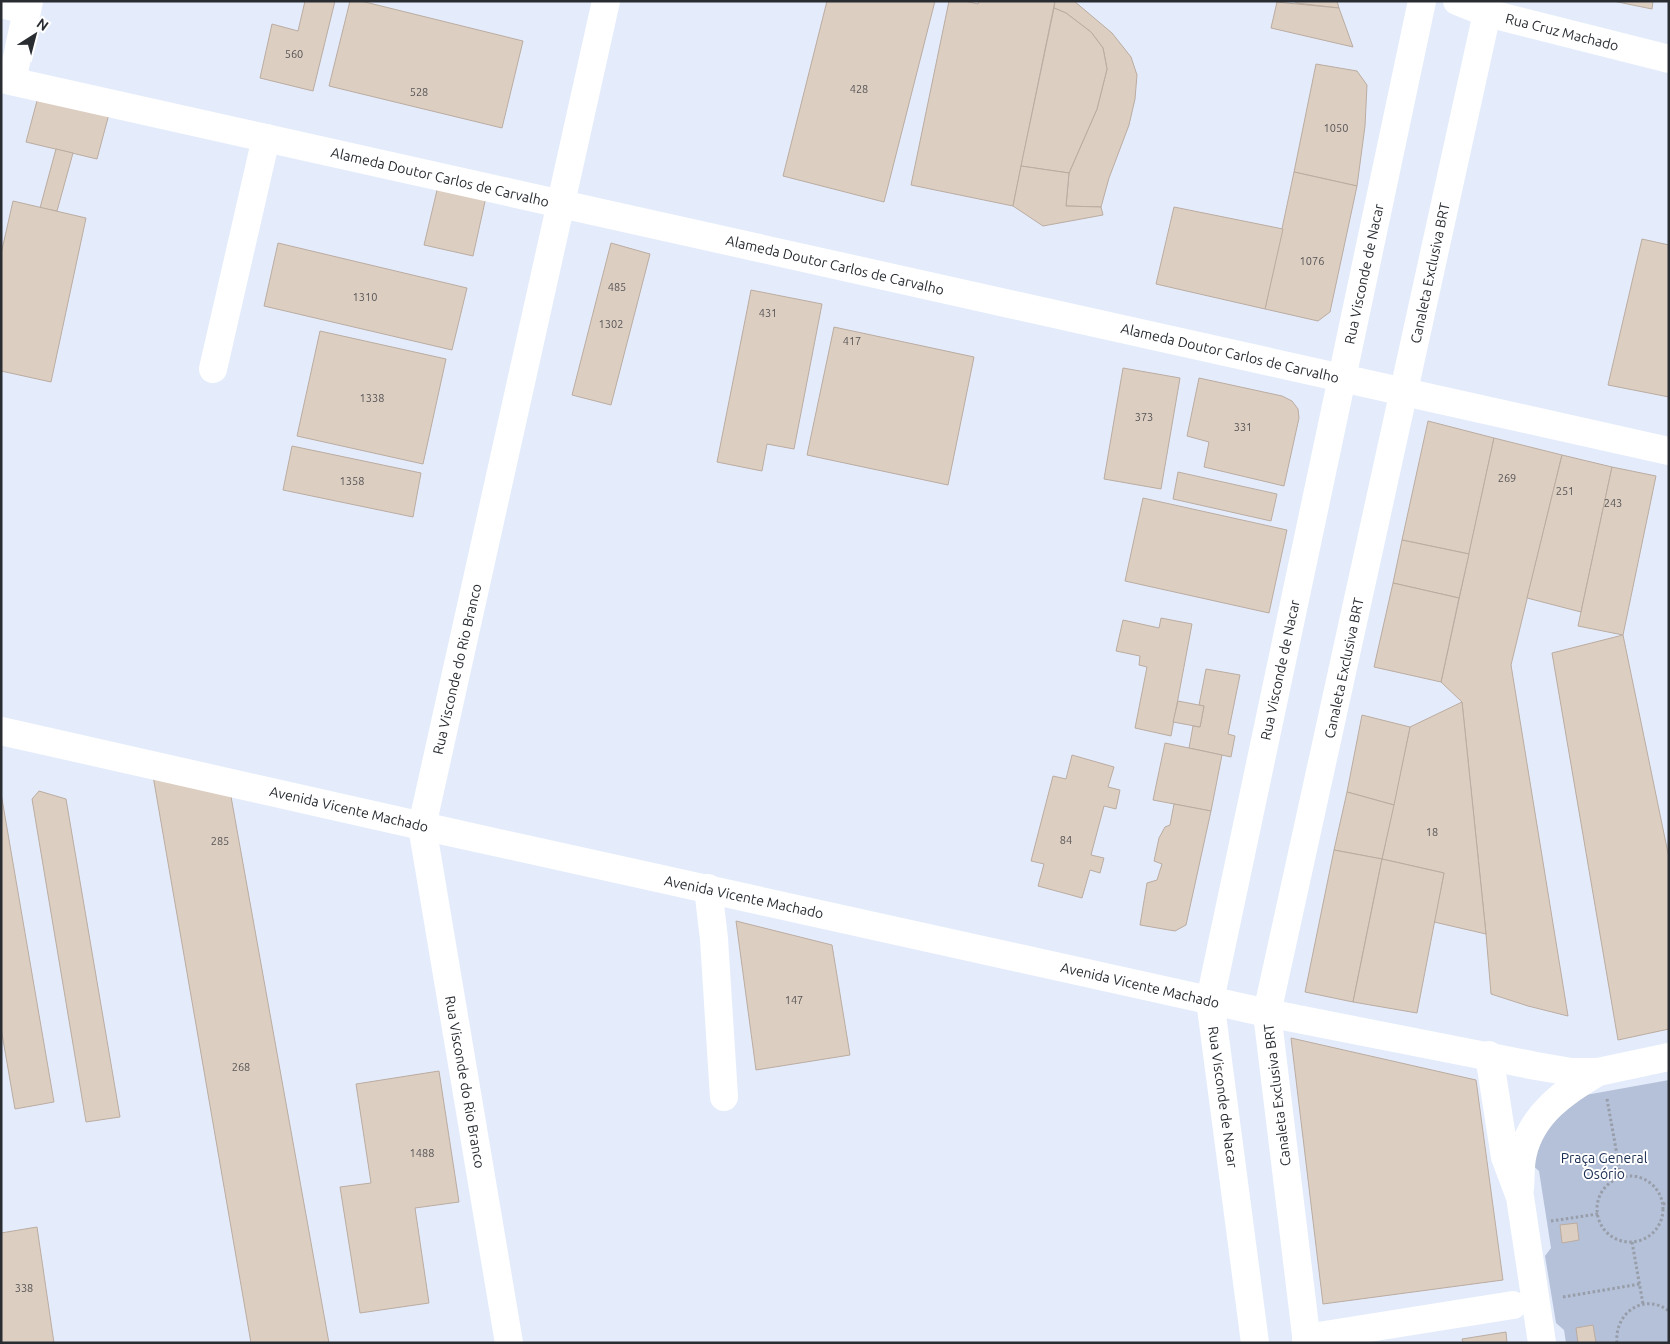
<svg xmlns="http://www.w3.org/2000/svg" width="1670" height="1344" viewBox="0 0 1670 1344" font-family="Ubuntu,sans-serif">
<style>
.green{fill:#b5c1d8}
.building{fill:#ddcec2;stroke:#bbaca1}
.lines{fill:none;stroke-linecap:round;stroke-linejoin:round}
.path{stroke:#979da9;stroke-width:3;stroke-dasharray:2.5 2.5;stroke-linecap:butt}
.minor{stroke:#fff;stroke-width:28}
.labels{text-anchor:middle;stroke-width:4;stroke-linejoin:round;paint-order:stroke}
.number-label{font-size:11px;fill:#565556}
.street-label{font-size:14px;fill:#292d32;stroke:#fff}
.park-label{font-size:14px;fill:#1b2e53;stroke:#fff}
</style>
<rect width="100%" height="100%" fill="#e4ecfc"/>
<polygon class="green" points="1669,1080 1669,1343 1566,1343 1564,1330 1556,1323 1545,1256 1551,1248 1539,1171 1531,1164 1542,1133 1580,1096"/>
<g class="building">
<polygon points="305,1 335,1 313,91 260,78 272,24 298,31"/>
<polygon points="350,1 361,1 523,41 502,128 329,86"/>
<polygon points="827,1 935,1 884,202 783,176"/>
<polygon points="949,1 965,1 978,4 979,1 1055,1 1013,206 911,185"/>
<polygon points="1055,1 1074,1 1112,33 1131,57 1137,75 1135,99 1129,125 1109,178 1101,207 1066,206 1069,173 1097,109 1107,69 1103,48 1091,32 1066,13 1054,8"/>
<polygon points="1295,1 1337,1 1339,8 1296,3"/>
<polygon points="1613,1 1653,1 1652,9"/>
<polygon points="1277,2 1339,8 1353,47 1271,28"/>
<polygon points="1054,8 1066,13 1091,32 1103,48 1107,69 1097,109 1069,173 1021,166"/>
<polygon points="1316,64 1357,71 1367,85 1365,126 1357,186 1294,172"/>
<polygon points="38,97 109,114 97,159 26,142"/>
<polygon points="56,149 73,153 57,211 40,208"/>
<polygon points="1021,166 1069,173 1066,206 1101,207 1103,215 1043,226 1013,206"/>
<polygon points="1294,172 1357,186 1330,312 1318,321 1265,309"/>
<polygon points="438,186 486,197 473,256 424,245"/>
<polygon points="13,201 86,218 51,382 1,371 1,254"/>
<polygon points="1174,207 1283,229 1265,309 1156,284"/>
<polygon points="1642,239 1669,245 1669,397 1608,385"/>
<polygon points="278,243 467,288 452,350 264,306"/>
<polygon points="611,243 650,254 611,405 572,395"/>
<polygon points="751,290 822,304 794,449 767,444 762,471 717,462"/>
<polygon points="834,327 974,357 948,485 807,455"/>
<polygon points="320,331 446,359 423,464 297,436"/>
<polygon points="1123,368 1180,378 1161,489 1104,479"/>
<polygon points="1199,378 1282,396 1292,401 1298,409 1299,418 1284,486 1204,467 1209,442 1187,436"/>
<polygon points="1428,421 1494,438 1469,554 1402,540"/>
<polygon points="1494,438 1562,455 1511,665 1568,1016 1528,1006 1491,994 1486,934 1462,702 1441,682"/>
<polygon points="292,446 421,473 413,517 283,490"/>
<polygon points="1562,455 1612,467 1581,612 1527,598"/>
<polygon points="1612,467 1656,476 1623,635 1578,626"/>
<polygon points="1178,472 1277,494 1271,521 1173,499"/>
<polygon points="1143,498 1287,530 1269,613 1125,581"/>
<polygon points="1402,540 1469,554 1459,598 1393,583"/>
<polygon points="1393,583 1459,598 1441,682 1374,667"/>
<polygon points="1161,618 1192,624 1171,736 1135,728 1147,667 1139,665 1140,656 1116,651 1123,620 1159,628"/>
<polygon points="1623,635 1669,858 1669,1029 1618,1040 1552,653"/>
<polygon points="1206,669 1240,675 1228,734 1235,736 1231,757 1189,748 1193,726 1200,727 1204,706 1199,705"/>
<polygon points="1178,701 1204,706 1200,727 1173,722"/>
<polygon points="1462,702 1486,934 1434,922 1444,873 1382,859 1410,727"/>
<polygon points="1362,715 1410,727 1394,805 1347,792"/>
<polygon points="1165,743 1222,755 1211,811 1153,800"/>
<polygon points="1072,755 1114,767 1108,787 1120,790 1116,809 1104,806 1091,855 1104,858 1100,873 1090,870 1082,898 1038,886 1044,864 1031,861 1053,776 1066,779"/>
<polygon points="152,770 230,791 329,1343 251,1343"/>
<polygon points="39,791 66,799 120,1117 86,1122 32,799"/>
<polygon points="1347,792 1394,805 1382,859 1334,850"/>
<polygon points="1,793 54,1102 15,1109 1,1028"/>
<polygon points="1174,804 1211,811 1186,925 1175,931 1140,925 1147,883 1157,880 1162,864 1154,861 1159,838 1165,827 1170,825"/>
<polygon points="1334,850 1382,859 1353,1002 1305,992"/>
<polygon points="1382,859 1444,873 1417,1013 1353,1002"/>
<polygon points="736,921 832,945 850,1055 756,1070"/>
<polygon points="1291,1038 1476,1080 1503,1280 1323,1304"/>
<polygon points="439,1071 459,1202 415,1208 429,1303 360,1313 340,1187 371,1183 356,1084"/>
<polygon points="1577,1223 1579,1240 1562,1243 1560,1225"/>
<polygon points="37,1227 54,1343 1,1343 1,1233"/>
<polygon points="1593,1325 1596,1343 1578,1343 1576,1328"/>
<polygon points="1506,1332 1507,1343 1463,1343 1462,1339"/>
</g>
<g class="lines">
<g class="path">
<polyline points="1607,1099 1621,1177"/>
<circle cx="1630" cy="1209" r="33"/>
<polyline points="1663,1204 1669,1203"/>
<polyline points="1551,1221 1598,1214"/>
<polyline points="1632,1242 1643,1304"/>
<polyline points="1563,1297 1640,1284"/>
<path d="M 1617,1343 C 1614,1313 1644,1292 1669,1311"/>
</g>
<g class="minor">
<polyline points="1457,1 1487,13 1669,59"/>
<polyline points="1,4 27,10"/>
<polyline points="1,79 1669,451"/>
<polyline points="12,81 29,1"/>
<polyline points="213,369 266,138"/>
<polyline points="1,731 422,826 1267,1013 1536,1066 1571,1072 1598,1072 1669,1057"/>
<polyline points="708,888 714,939 724,1097"/>
<polyline points="1489,1055 1505,1157 1520,1197 1542,1343"/>
<path d="M 1520,1188 C 1521,1177 1520,1164 1523,1153 C 1532,1114 1565,1091 1598,1072"/>
<polyline points="1306,1338 1513,1305"/>
<polyline points="509,1343 422,826 606,1"/>
<polyline points="1255,1343 1210,1000 1422,1"/>
<polyline points="1307,1343 1267,1013 1487,13 1479,1"/>
</g>
</g>
<g class="labels">
<g class="number-label">
<text x="294" y="58">560</text>
<text x="859" y="93">428</text>
<text x="419" y="96">528</text>
<text x="1336" y="132">1050</text>
<text x="1312" y="265">1076</text>
<text x="617" y="291">485</text>
<text x="365" y="301">1310</text>
<text x="768" y="317">431</text>
<text x="611" y="328">1302</text>
<text x="852" y="345">417</text>
<text x="372" y="402">1338</text>
<text x="1144" y="421">373</text>
<text x="1243" y="431">331</text>
<text x="1507" y="482">269</text>
<text x="352" y="485">1358</text>
<text x="1565" y="495">251</text>
<text x="1613" y="507">243</text>
<text x="1432" y="836">18</text>
<text x="1066" y="844">84</text>
<text x="220" y="845">285</text>
<text x="794" y="1004">147</text>
<text x="241" y="1071">268</text>
<text x="422" y="1157">1488</text>
<text x="24" y="1292">338</text>
</g>
<g class="street-label">
<text transform="translate(1562 32) rotate(14)" y="5">Rua Cruz Machado</text>
<text transform="translate(440 177) rotate(13)" y="5">Alameda Doutor Carlos de Carvalho</text>
<text transform="translate(835 265) rotate(13)" y="5">Alameda Doutor Carlos de Carvalho</text>
<text transform="translate(1430 273) rotate(-78)" y="5">Canaleta Exclusiva BRT</text>
<text transform="translate(1364 274) rotate(-78)" y="5">Rua Visconde de Nacar</text>
<text transform="translate(1230 353) rotate(13)" y="5">Alameda Doutor Carlos de Carvalho</text>
<text transform="translate(1344 668) rotate(-78)" y="5">Canaleta Exclusiva BRT</text>
<text transform="translate(457 669) rotate(-77)" y="5">Rua Visconde do Rio Branco</text>
<text transform="translate(1280 670) rotate(-78)" y="5">Rua Visconde de Nacar</text>
<text transform="translate(349 809) rotate(13)" y="5">Avenida Vicente Machado</text>
<text transform="translate(744 897) rotate(12)" y="5">Avenida Vicente Machado</text>
<text transform="translate(1140 985) rotate(13)" y="5">Avenida Vicente Machado</text>
<text transform="translate(465 1082) rotate(80)" y="5">Rua Visconde do Rio Branco</text>
<text transform="translate(1277 1095) rotate(-97)" y="5">Canaleta Exclusiva BRT</text>
<text transform="translate(1223 1097) rotate(82)" y="5">Rua Visconde de Nacar</text>
</g>
<g class="park-label">
<text x="1604" y="1163">Praça General<tspan x="1604" dy="16">Osório</tspan></text>
</g>
</g>
<rect width="1670" height="1344" fill="none" stroke="#292d32" stroke-width="5"/>
<g transform="translate(35 35) rotate(36)" stroke="#ffffff" stroke-width="4" paint-order="stroke">
<path d="M0-4L9 19L0 12L-9 19Z" fill="#292d32"/>
<text y="-8" font-size="14" font-weight="bold" text-anchor="middle" fill="#292d32">N</text>
</g>
</svg>
